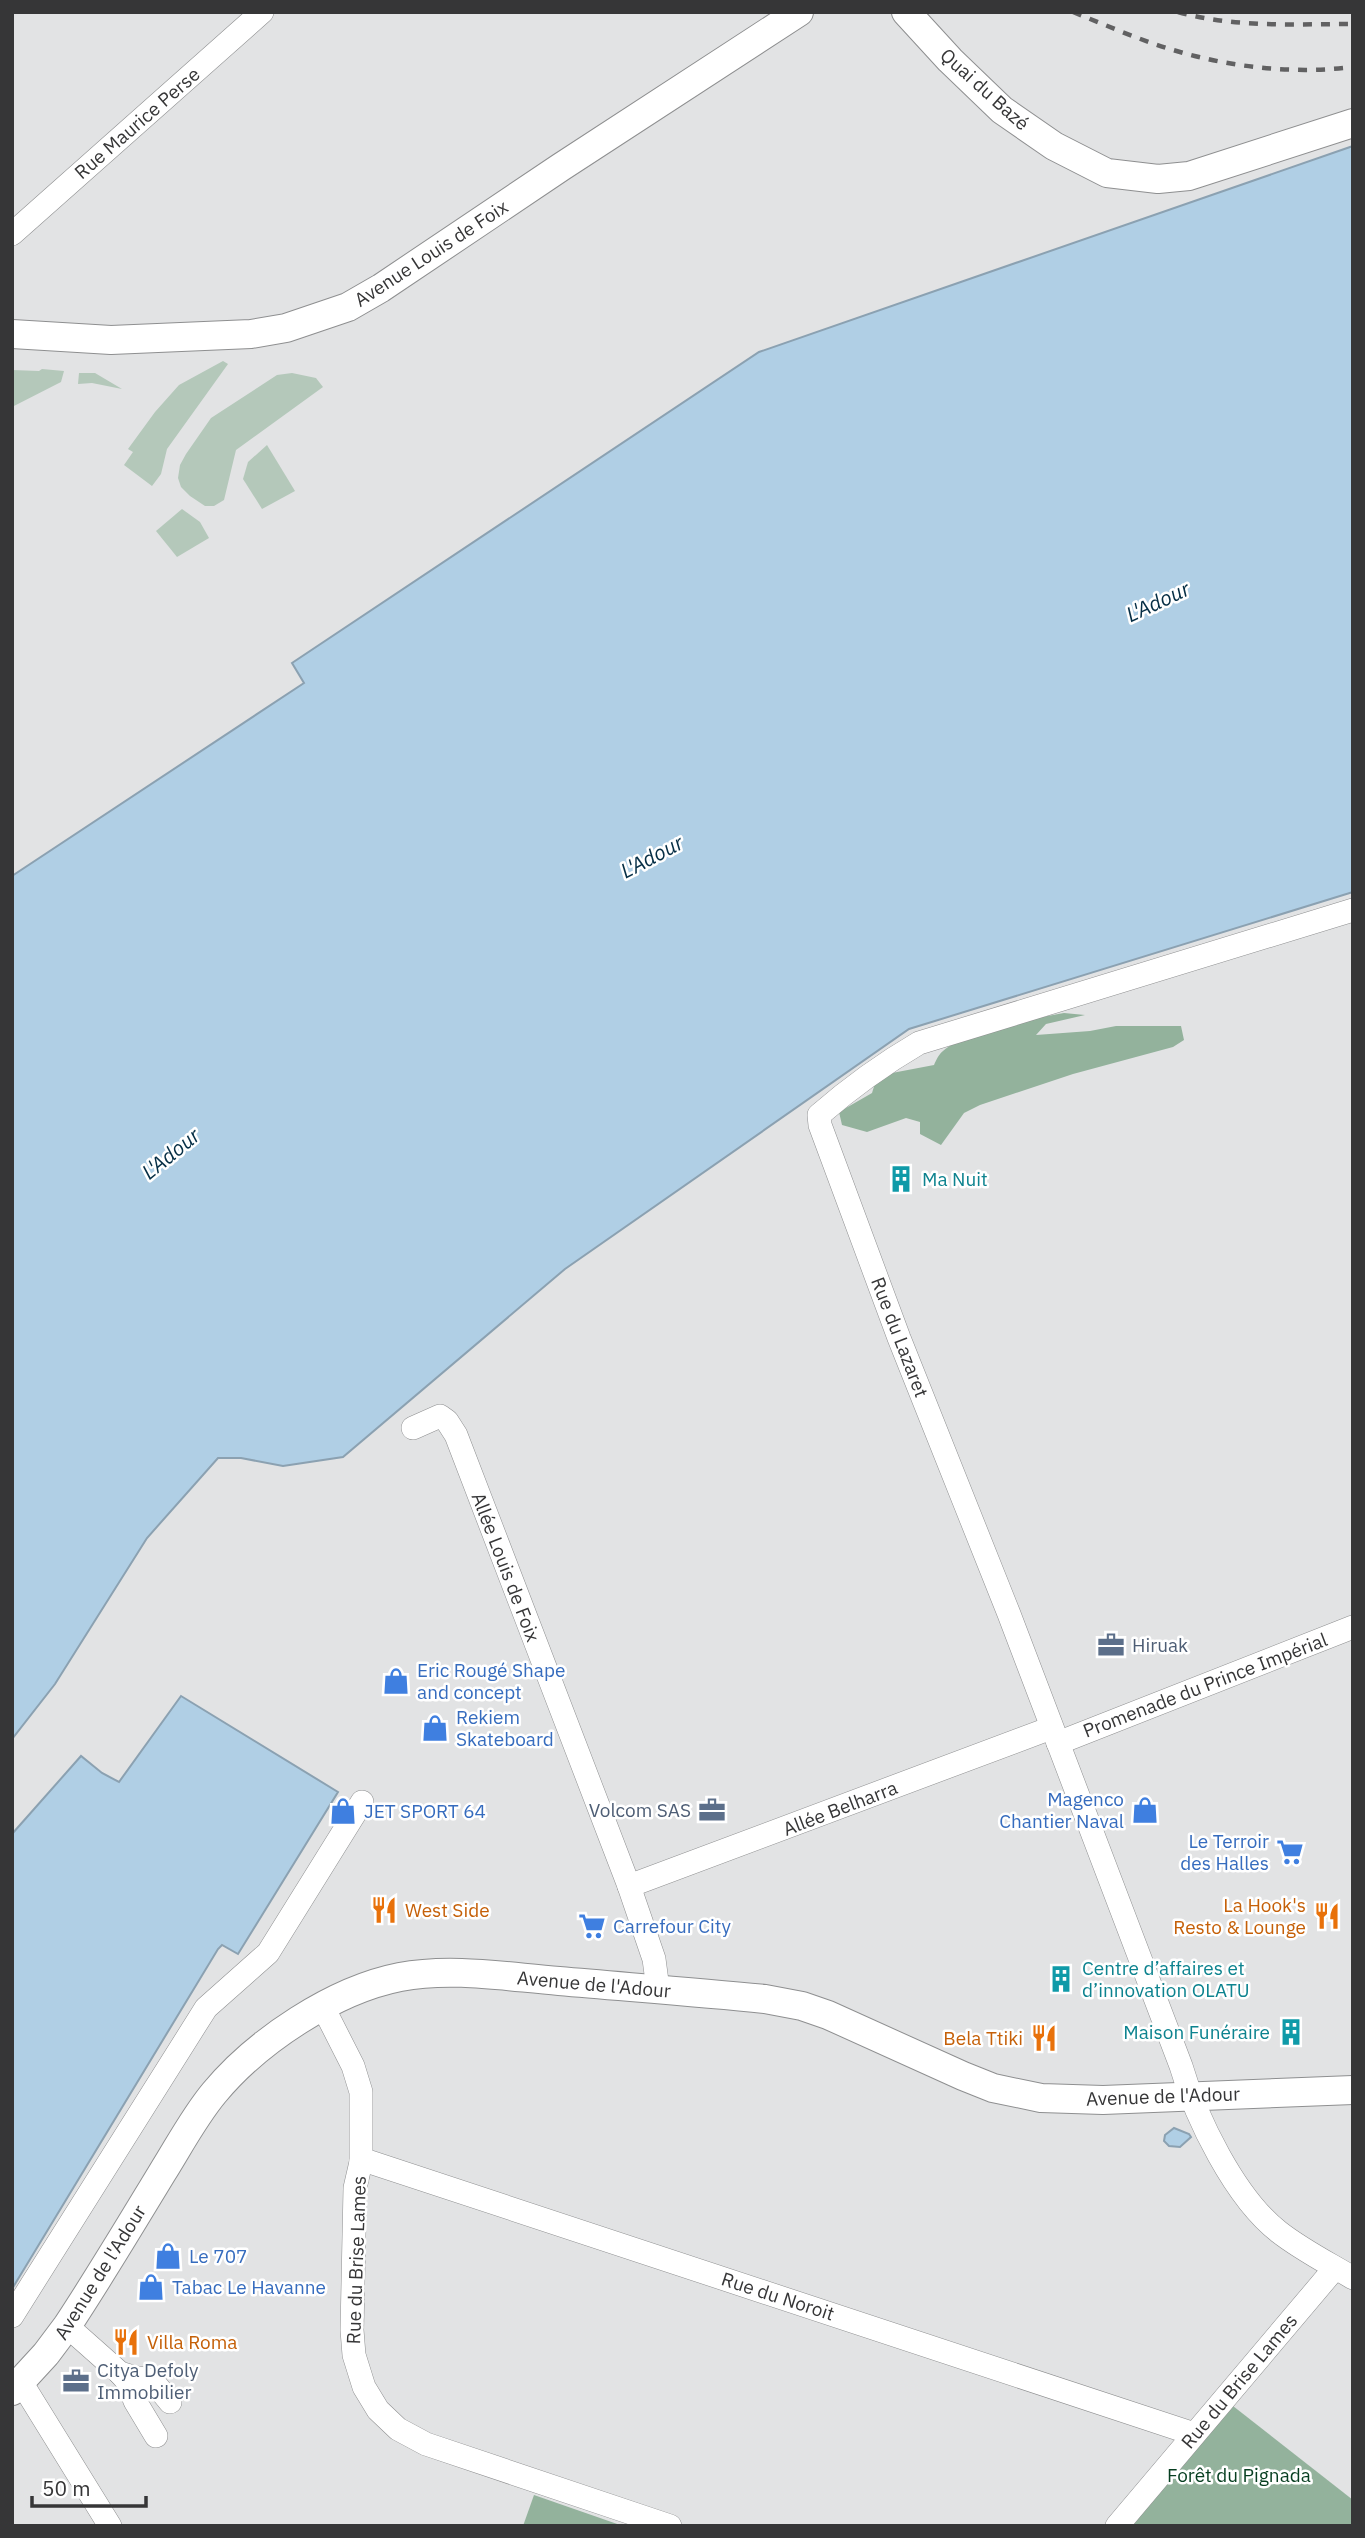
<svg xmlns="http://www.w3.org/2000/svg" width="1365" height="2538" viewBox="0 0 1365 2538" font-family="'IBM Plex Sans',sans-serif">
<style>
.green{fill:#b4c8ba}
.forest{fill:#93b29c}
.water{fill:#b0cfe5;stroke:#8ba1b1;stroke-width:2}
.lines{fill:none;stroke-linecap:round;stroke-linejoin:round}
.minor-casing{stroke:#8e8f90;stroke-width:24}
.major-casing{stroke:#8e8f90;stroke-width:30}
.minor{stroke:#fff;stroke-width:23}
.major{stroke:#fff;stroke-width:28}
.rail{stroke:#616162;stroke-width:4.5;stroke-dasharray:9 9;stroke-linecap:butt}
.labels{text-anchor:middle;stroke-width:5;stroke-linejoin:round;paint-order:stroke}
.street-label{font-size:19px;fill:#363637;stroke:#fff}
.culture-label{font-size:19px;fill:#0d838f;stroke:#fff;text-anchor:start}
.service-label{font-size:19px;fill:#4e5e75;stroke:#fff;text-anchor:start}
.shop-label{font-size:19px;fill:#366cbe;stroke:#fff;text-anchor:start}
.food-label{font-size:19px;fill:#c56008;stroke:#fff;text-anchor:end}
.park-label{font-size:19px;fill:#063e20;stroke:#fff}
.water-label{font-size:21px;font-style:italic;fill:#052e45;stroke:#fff}
</style>
<rect width="100%" height="100%" fill="#e2e3e4"/>
<g class="green">
<polygon points="223,361 228,364 167,449 161,474 152,486 124,465 133,452 128,449 155,412 179,385"/>
<polygon points="42,369 64,371 61,382 12,407 12,370 39,371"/>
<polygon points="79,373 95,373 122,389 92,383 78,384"/>
<polygon points="292,373 316,378 323,387 236,450 224,500 214,506 205,506 190,496 181,487 178,478 180,465 186,454 211,418 277,375"/>
<polygon points="267,445 295,491 262,509 243,479 248,462"/>
<polygon points="182,509 200,522 209,538 177,557 156,531"/>
</g>
<g class="forest">
<path d="M 1064,1013 L 1085,1015 L 1046,1024 L 1036,1035 L 1090,1031 L 1116,1026 L 1181,1026 L 1184,1040 L 1173,1047 L 1073,1074 L 980,1105 L 964,1113 L 941,1145 L 920,1134 L 920,1122 L 906,1118 L 867,1132 L 842,1125 L 839,1112 L 872,1093 L 876,1080 L 892,1073 L 934,1065 C 936,1060 939,1054 943,1051 C 965,1031 1035,1018 1064,1013 Z"/>
<polygon points="1233,2406 1353,2500 1353,2526 1130,2526"/>
<polygon points="534,2495 623,2526 523,2526"/>
</g>
<g class="water">
<polygon points="1353,146 1353,892 909,1029 565,1269 343,1457 283,1466 241,1458 218,1458 147,1538 55,1684 12,1739 12,876 304,683 292,663 759,352"/>
<polygon points="181,1696 338,1792 238,1954 222,1945 218,1949 12,2289 12,1834 81,1756 102,1773 119,1782"/>
<polygon points="1174,2128 1189,2134 1191,2137 1180,2147 1169,2146 1164,2141 1165,2135"/>
</g>
<g class="lines">
<defs>
<g id="minor">
<polyline points="12,234 262,12"/>
<path d="M 1353,910 L 919,1043 C 883,1064 850,1088 819,1115 L 820,1125 L 899,1338 L 1009,1614 L 1181,2066 C 1196,2118 1235,2198 1279,2232 C 1302,2250 1328,2263 1353,2278"/>
<polyline points="413,1428 440,1416 447,1421 456,1435 629,1886 654,1959 658,1989"/>
<polyline points="1058,1743 1353,1627"/>
<polyline points="629,1886 1051,1728"/>
<polyline points="323,2007 353,2066 361,2092 361,2162 355,2188 352,2330 354,2355 364,2387 378,2410 398,2429 426,2444 670,2526"/>
<polyline points="361,2162 370,2162 1194,2434"/>
<polyline points="12,2316 206,2008 268,1953 362,1802"/>
<polyline points="67,2326 120,2373 133,2377 152,2380 170,2402"/>
<polyline points="120,2373 127,2381 135,2401 156,2436"/>
<polyline points="21,2382 110,2526"/>
<polyline points="1117,2526 1335,2268"/>
</g>
<g id="major">
<polyline points="906,12 950,60 1002,110 1054,146 1107,173 1158,179 1189,176 1353,123"/>
<polyline points="12,334 111,340 251,334 286,328 348,307 381,288 561,167 799,12"/>
<path d="M 12,2391 L 46,2354 L 67,2326 C 100,2276 131,2224 162,2173 C 179,2146 194,2117 214,2093 C 257,2041 334,1990 400,1977 C 452,1967 507,1977 559,1981 C 627,1987 696,1992 765,1999 L 802,2006 L 828,2015 L 963,2076 L 993,2088 L 1041,2098 L 1103,2100 L 1353,2090"/>
</g>
</defs>
<use href="#minor" class="minor-casing"/>
<use href="#major" class="major-casing"/>
<use href="#minor" class="minor"/>
<use href="#major" class="major"/>
<g class="rail">
<path d="M 1073,12 C 1108,26 1144,42 1180,52 C 1235,68 1297,74 1353,67"/>
<path d="M 1178,12 C 1235,28 1294,24 1353,24"/>
</g>
</g>
<defs>
<symbol id="building-bare" viewBox="-9 -9 18 18"><path d="M-4-6H4V6H1V3H-1V6H-4ZM-2.5-4.3h1.7v1.8h-1.7ZM.8-4.3h1.7v1.8H.8ZM-2.5-1h1.7V.8h-1.7ZM.8-1h1.7V.8H.8Z" fill="#0f9aa8" stroke="#fff" stroke-width="2.5" paint-order="stroke"/></symbol>
<symbol id="office-bare" viewBox="-9 -9 18 18"><path d="M-6-3h4V-5.5h4V-3h4V5H-6ZM-1-4.5V-3h2v-1.5ZM-6 0V1H6V0Z" fill="#5c6f8a" stroke="#fff" stroke-width="2.5" paint-order="stroke"/></symbol>
<symbol id="shop-bare" viewBox="-9 -9 18 18"><path d="M-5-2.5h2.3a2.7 3.5 0 0 1 5.4 0H5L5.5 6h-11ZM-1.5-2.5h3a1.5 2.3 0 0 0-3 0Z" fill="#3f7fe0" stroke="#fff" stroke-width="2.5" paint-order="stroke"/></symbol>
<symbol id="supermarket-bare" viewBox="-9 -9 18 18"><path d="M-6-5.5h2.5l.6 2H6L4.5 2H-2.5L-4.4-4H-6ZM-1.5 3.2a1.3 1.3 0 1 0 .1 0ZM3 3.2a1.3 1.3 0 1 0 .1 0Z" fill="#3f7fe0" stroke="#fff" stroke-width="2.5" paint-order="stroke"/></symbol>
<symbol id="restaurant-bare" viewBox="-9 -9 18 18"><path d="M-5-6h1v4h1v-4h1v4h1v-4h1v5L-1.5 .5V6h-2V.5L-5-1ZM5-6V6H3V1.5H1.5Q1.5-4 5-6Z" fill="#e8710a" stroke="#fff" stroke-width="2.5" paint-order="stroke"/></symbol>
</defs>
<g fill-rule="evenodd">
<use href="#building-bare" x="882" y="1160" width="38" height="38"/>
<use href="#office-bare" x="1092" y="1626" width="38" height="38"/>
<use href="#shop-bare" x="377" y="1662" width="38" height="38"/>
<use href="#shop-bare" x="416" y="1709" width="38" height="38"/>
<use href="#office-bare" x="693" y="1791" width="38" height="38"/>
<use href="#shop-bare" x="1126" y="1791" width="38" height="38"/>
<use href="#shop-bare" x="324" y="1792" width="38" height="38"/>
<use href="#supermarket-bare" x="1271" y="1833" width="38" height="38"/>
<use href="#restaurant-bare" x="365" y="1891" width="38" height="38"/>
<use href="#restaurant-bare" x="1308" y="1897" width="38" height="38"/>
<use href="#supermarket-bare" x="573" y="1907" width="38" height="38"/>
<use href="#building-bare" x="1042" y="1960" width="38" height="38"/>
<use href="#building-bare" x="1272" y="2013" width="38" height="38"/>
<use href="#restaurant-bare" x="1025" y="2019" width="38" height="38"/>
<use href="#shop-bare" x="149" y="2237" width="38" height="38"/>
<use href="#shop-bare" x="132" y="2268" width="38" height="38"/>
<use href="#restaurant-bare" x="107" y="2323" width="38" height="38"/>
<use href="#office-bare" x="57" y="2362" width="38" height="38"/>
</g>
<g class="labels">
<g class="street-label">
<text transform="translate(985 89) rotate(42)" y="7">Quai du Bazé</text>
<text transform="translate(137 123) rotate(-41)" y="7">Rue Maurice Perse</text>
<text transform="translate(431 253) rotate(-33)" y="7">Avenue Louis de Foix</text>
<text transform="translate(900 1337) rotate(69)" y="7">Rue du Lazaret</text>
<text transform="translate(506 1567) rotate(69)" y="7">Allée Louis de Foix</text>
<text transform="translate(1205 1685) rotate(-21)" y="7">Promenade du Prince Impérial</text>
<text transform="translate(840 1808) rotate(-21)" y="7">Allée Belharra</text>
<text transform="translate(594 1984) rotate(5)" y="7">Avenue de l'Adour</text>
<text transform="translate(1163 2096) rotate(-2)" y="7">Avenue de l'Adour</text>
<text transform="translate(356 2260) rotate(-88)" y="7">Rue du Brise Lames</text>
<text transform="translate(100 2272) rotate(-58)" y="7">Avenue de l'Adour</text>
<text transform="translate(778 2296) rotate(18)" y="7">Rue du Noroit</text>
<text transform="translate(1239 2381) rotate(-50)" y="7">Rue du Brise Lames</text>
</g>
<g class="culture-label">
<text x="922" y="1186">Ma Nuit</text>
<text x="1082" y="1975">Centre d’affaires et<tspan x="1082" dy="22">d’innovation OLATU</tspan></text>
<text x="1270" y="2039" text-anchor="end">Maison Funéraire</text>
</g>
<g class="service-label">
<text x="1132" y="1652">Hiruak</text>
<text x="691" y="1817" text-anchor="end">Volcom SAS</text>
<text x="97" y="2377">Citya Defoly<tspan x="97" dy="22">Immobilier</tspan></text>
</g>
<g class="shop-label">
<text x="417" y="1677">Eric Rougé Shape<tspan x="417" dy="22">and concept</tspan></text>
<text x="456" y="1724">Rekiem<tspan x="456" dy="22">Skateboard</tspan></text>
<text x="1124" y="1806" text-anchor="end">Magenco<tspan x="1124" dy="22">Chantier Naval</tspan></text>
<text x="364" y="1818">JET SPORT 64</text>
<text x="1269" y="1848" text-anchor="end">Le Terroir<tspan x="1269" dy="22">des Halles</tspan></text>
<text x="613" y="1933">Carrefour City</text>
<text x="189" y="2263">Le 707</text>
<text x="172" y="2294">Tabac Le Havanne</text>
</g>
<g class="food-label">
<text x="1306" y="1912">La Hook's<tspan x="1306" dy="22">Resto &amp; Lounge</tspan></text>
<text x="405" y="1917" text-anchor="start">West Side</text>
<text x="1023" y="2045">Bela Ttiki</text>
<text x="147" y="2349" text-anchor="start">Villa Roma</text>
</g>
<g class="park-label">
<text x="1239" y="2482">Forêt du Pignada</text>
</g>
<g class="water-label">
<text transform="translate(1158 602) rotate(-25)" y="7">L'Adour</text>
<text transform="translate(652 857) rotate(-28)" y="7">L'Adour</text>
<text transform="translate(171 1154) rotate(-39)" y="7">L'Adour</text>
</g>
</g>
<rect width="1365" height="2538" fill="none" stroke="#363637" stroke-width="28"/>
<path d="M32 2496v10h114v-10" fill="none" stroke="#363637" stroke-width="3.5"/>
<text x="42" y="2496" font-size="21" fill="#363637" stroke="#ffffff" stroke-width="5" paint-order="stroke">50 m</text>
</svg>
